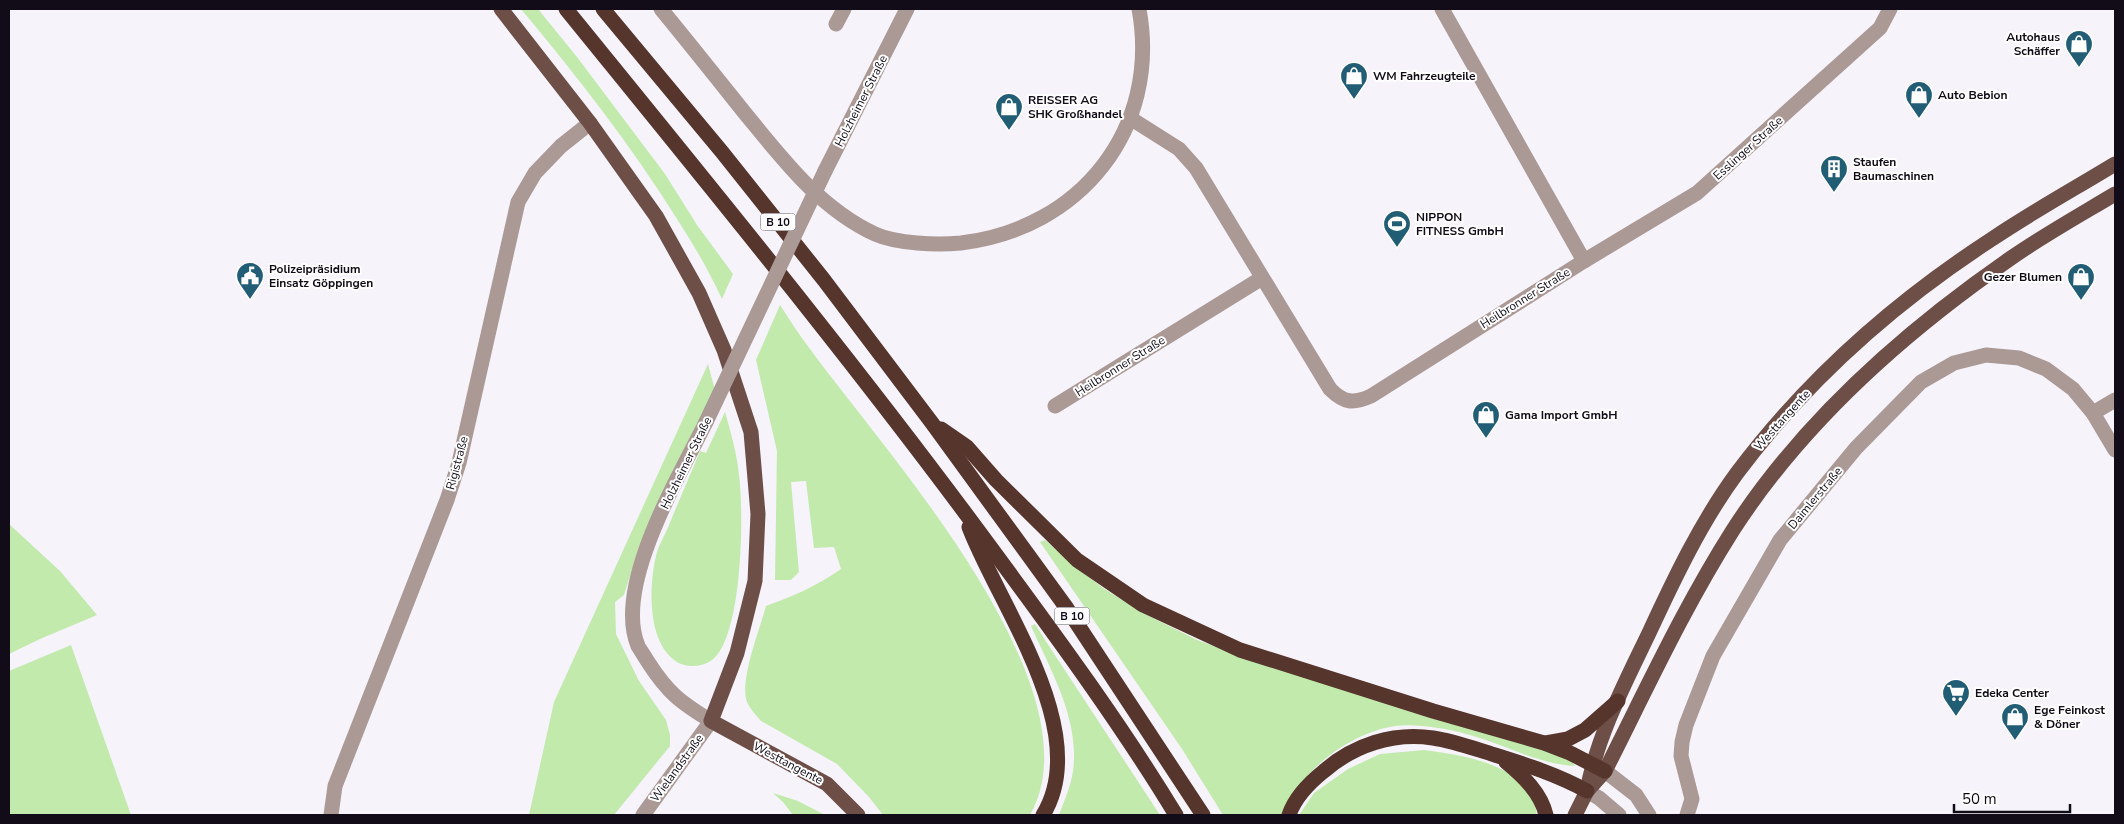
<svg xmlns="http://www.w3.org/2000/svg" width="2124" height="824" viewBox="0 0 2124 824" font-family="'Nunito Sans',sans-serif">
<style>
.green{fill:#c2eaad}
.lines{fill:none;stroke-linecap:round;stroke-linejoin:round}
.minor{stroke:#ab9995;stroke-width:15}
.major{stroke:#6d4f48;stroke-width:15}
.highway{stroke:#56352d;stroke-width:15}
.minor-bridge{stroke:#ab9995;stroke-width:15}
.labels{text-anchor:middle;stroke-width:4;stroke-linejoin:round;paint-order:stroke}
.shield{fill:#fff;stroke:#58555d;stroke-width:1}
.shield-label{font-size:11px;font-weight:bold;fill:#110c17}
.poi-label{font-size:12px;font-weight:bold;fill:#110c17;stroke:#fff;text-anchor:start}
.street-label{font-size:12px;fill:#110c17;stroke:#fff}
</style>
<rect width="100%" height="100%" fill="#f6f3fb"/>
<g class="green">
<path d="M 521,9 L 538,9 L 577,57 L 665,174 L 697,225 L 733,274 L 722,299 C 709,271 694,245 677,219 C 631,145 577,76 521,9 Z"/>
<path d="M 780,305 C 790,320 799,335 810,349 C 881,447 1102,688 1030,815 L 883,815 L 869,797 L 837,764 L 761,721 C 756,715 750,709 747,702 C 739,681 760,629 766,606 C 793,596 817,586 841,569 L 834,547 L 814,548 L 806,481 L 791,482 L 799,572 L 791,580 L 775,580 L 777,451 L 756,360 Z"/>
<polygon points="708,364 716,394 638,550 624,595 615,602 616,634 639,681 666,720 670,735 670,746 614,815 529,815 554,702"/>
<path d="M 725,412 C 731,433 737,454 739,475 C 744,511 743,637 712,660 C 701,668 684,668 674,660 C 647,639 649,586 656,556 C 658,546 665,535 669,525 C 679,500 690,476 700,451 L 706,453 Z"/>
<polygon points="9,524 60,571 97,615 40,639 9,654"/>
<path d="M 1045,540 L 1078,569 L 1103,588 L 1143,613 L 1197,640 L 1279,669 L 1551,750 L 1571,760 L 1575,766 C 1538,764 1506,745 1470,735 C 1451,729 1414,723 1395,726 C 1362,731 1326,753 1305,779 C 1297,790 1291,803 1284,815 L 1223,815 L 1182,749 L 1040,542 Z"/>
<path d="M 1035,624 L 1047,643 L 1160,815 L 1059,815 C 1064,801 1071,786 1073,771 C 1080,720 1051,671 1031,626 Z"/>
<polygon points="71,645 131,815 9,815 9,671"/>
<path d="M 1424,750 C 1466,756 1530,764 1537,815 L 1299,815 L 1314,793 L 1348,769 L 1380,754 Z"/>
<polygon points="773,793 798,801 825,815 793,815 783,802"/>
</g>
<g class="lines">
<g class="minor">
<path d="M 661,9 C 689,43 716,77 744,112 C 782,158 819,208 875,234 C 897,244 937,245 961,243 C 1080,229 1161,129 1139,9"/>
<polyline points="1442,9 1584,261"/>
<polyline points="836,24 844,9"/>
<path d="M 1130,118 L 1179,149 L 1196,168 L 1330,389 C 1344,403 1353,404 1371,396 L 1584,261 L 1697,193 L 1880,28 L 1890,9"/>
<polyline points="825,171 907,9"/>
<polyline points="1055,406 1262,278"/>
<polyline points="2093,413 2115,400"/>
<polyline points="1605,771 1636,795 1649,815"/>
<polyline points="1587,791 1599,798 1619,815"/>
<polyline points="331,815 335,786 447,500 459,463 518,202 535,173 561,146 590,123"/>
<path d="M 643,815 L 711,721 C 680,702 668,693 648,662 C 645,657 641,651 638,646 C 613,586 679,477 706,422"/>
<polyline points="1687,815 1692,799 1681,756 1682,742 1686,725 1713,656 1780,540 1856,448 1921,382 1954,363 1986,355 2019,358 2046,369 2073,389 2093,413 2115,450"/>
</g>
<g class="major">
<polyline points="501,9 590,123 656,216 699,293 724,350 751,432 758,514 755,581 737,653 711,721 827,784 858,815"/>
<path d="M 1587,791 C 1597,736 1625,683 1649,633 C 1674,579 1701,522 1737,473 C 1806,381 1895,302 1992,239 C 2032,212 2074,189 2115,164"/>
<path d="M 1575,815 L 1587,791 L 1605,771 C 1646,690 1684,607 1733,530 C 1804,420 1904,332 2011,258 C 2044,235 2080,215 2115,194"/>
</g>
<g class="highway">
<path d="M 566,9 C 712,189 860,369 997,556 C 1059,640 1122,726 1176,815"/>
<polyline points="603,9 722,152 824,280 932,423 1066,607 1203,815"/>
<polyline points="941,429 967,447 996,480 1077,560 1143,605 1240,650 1433,711 1544,743 1570,753 1605,771"/>
<path d="M 969,527 C 998,604 1094,732 1043,815"/>
<polyline points="1546,743 1568,739 1585,730 1618,701"/>
<path d="M 1506,762 C 1523,776 1541,793 1546,815"/>
<path d="M 1289,815 C 1295,797 1309,783 1324,771 C 1354,745 1393,732 1433,738 C 1454,741 1475,749 1495,755 C 1527,765 1558,775 1587,791"/>
</g>
<polyline class="minor-bridge" points="706,422 825,171"/>
</g>
<defs>
<symbol id="shop-pin" viewBox="-11 -11 22 30"><path d="M0 17L-7.5 6A9.5 9.5 0 1 1 7.5 6Z" fill="#225d76" stroke="#fff"/><path d="M-5-2.5h2.3a2.7 3.5 0 0 1 5.4 0H5L5.5 6h-11ZM-1.5-2.5h3a1.5 2.3 0 0 0-3 0Z" fill="#fff"/></symbol>
<symbol id="building-pin" viewBox="-11 -11 22 30"><path d="M0 17L-7.5 6A9.5 9.5 0 1 1 7.5 6Z" fill="#225d76" stroke="#fff"/><path d="M-4-6H4V6H1V3H-1V6H-4ZM-2.5-4.3h1.7v1.8h-1.7ZM.8-4.3h1.7v1.8H.8ZM-2.5-1h1.7V.8h-1.7ZM.8-1h1.7V.8H.8Z" fill="#fff"/></symbol>
<symbol id="stadium-pin" viewBox="-11 -11 22 30"><path d="M0 17L-7.5 6A9.5 9.5 0 1 1 7.5 6Z" fill="#225d76" stroke="#fff"/><path d="M0-5a6.5 5 0 1 0 0 10a6.5 5 0 1 0 0-10ZM-3.5-1.8h7v3.6h-7Z" fill="#fff"/></symbol>
<symbol id="civic-pin" viewBox="-11 -11 22 30"><path d="M0 17L-7.5 6A9.5 9.5 0 1 1 7.5 6Z" fill="#225d76" stroke="#fff"/><path d="M-.6-6.5H3V-4.5H.6V-3L4-1V1h2V6H-6V1h2V-1L-.6-3ZM-1.2 2.5V6h2.4V2.5Z" fill="#fff"/></symbol>
<symbol id="supermarket-pin" viewBox="-11 -11 22 30"><path d="M0 17L-7.5 6A9.5 9.5 0 1 1 7.5 6Z" fill="#225d76" stroke="#fff"/><path d="M-6-5.5h2.5l.6 2H6L4.5 2H-2.5L-4.4-4H-6ZM-1.5 3.2a1.3 1.3 0 1 0 .1 0ZM3 3.2a1.3 1.3 0 1 0 .1 0Z" fill="#fff"/></symbol>
</defs>
<g fill-rule="evenodd">
<use href="#shop-pin" x="2063" y="28" width="32" height="43"/>
<use href="#shop-pin" x="1338" y="60" width="32" height="43"/>
<use href="#shop-pin" x="1903" y="79" width="32" height="43"/>
<use href="#shop-pin" x="993" y="91" width="32" height="43"/>
<use href="#building-pin" x="1818" y="153" width="32" height="43"/>
<use href="#stadium-pin" x="1381" y="208" width="32" height="43"/>
<use href="#civic-pin" x="234" y="260" width="32" height="43"/>
<use href="#shop-pin" x="2065" y="261" width="32" height="43"/>
<use href="#shop-pin" x="1470" y="399" width="32" height="43"/>
<use href="#supermarket-pin" x="1940" y="677" width="32" height="43"/>
<use href="#shop-pin" x="1999" y="701" width="32" height="43"/>
</g>
<g class="labels">
<g class="shield">
<rect x="760.5" y="213.5" width="35" height="17" rx="4"/>
<rect x="1054.5" y="607.5" width="35" height="17" rx="4"/>
</g>
<g class="shield-label">
<text x="778" y="226">B 10</text>
<text x="1072" y="620">B 10</text>
</g>
<g class="poi-label">
<text x="2060" y="41" text-anchor="end">Autohaus<tspan x="2060" dy="14">Schäffer</tspan></text>
<text x="1373" y="80">WM Fahrzeugteile</text>
<text x="1938" y="99">Auto Bebion</text>
<text x="1028" y="104">REISSER AG<tspan x="1028" dy="14">SHK Großhandel</tspan></text>
<text x="1853" y="166">Staufen<tspan x="1853" dy="14">Baumaschinen</tspan></text>
<text x="1416" y="221">NIPPON<tspan x="1416" dy="14">FITNESS GmbH</tspan></text>
<text x="269" y="273">Polizeipräsidium<tspan x="269" dy="14">Einsatz Göppingen</tspan></text>
<text x="2062" y="281" text-anchor="end">Gezer Blumen</text>
<text x="1505" y="419">Gama Import GmbH</text>
<text x="1975" y="697">Edeka Center</text>
<text x="2034" y="714">Ege Feinkost<tspan x="2034" dy="14">&amp; Döner</tspan></text>
</g>
<g class="street-label">
<text transform="translate(861 101) rotate(-63)" y="4">Holzheimer Straße</text>
<text transform="translate(1748 148) rotate(-42)" y="4">Esslinger Straße</text>
<text transform="translate(1525 298) rotate(-32)" y="4">Heilbronner Straße</text>
<text transform="translate(1120 366) rotate(-32)" y="4">Heilbronner Straße</text>
<text transform="translate(1782 420) rotate(-48)" y="4">Westtangente</text>
<text transform="translate(457 463) rotate(-75)" y="4">Rigistraße</text>
<text transform="translate(686 463) rotate(-64)" y="4">Holzheimer Straße</text>
<text transform="translate(1815 498) rotate(-50)" y="4">Daimlerstraße</text>
<text transform="translate(788 763) rotate(28)" y="4">Westtangente</text>
<text transform="translate(677 768) rotate(-54)" y="4">Wielandstraße</text>
</g>
</g>
<rect width="2124" height="824" fill="none" stroke="#110c17" stroke-width="20"/>
<path d="M1954 804v8h116v-8" fill="none" stroke="#110c17" stroke-width="2.5"/>
<text x="1962" y="804" font-size="15" fill="#110c17" stroke="#ffffff" stroke-width="4" paint-order="stroke">50 m</text>
</svg>
